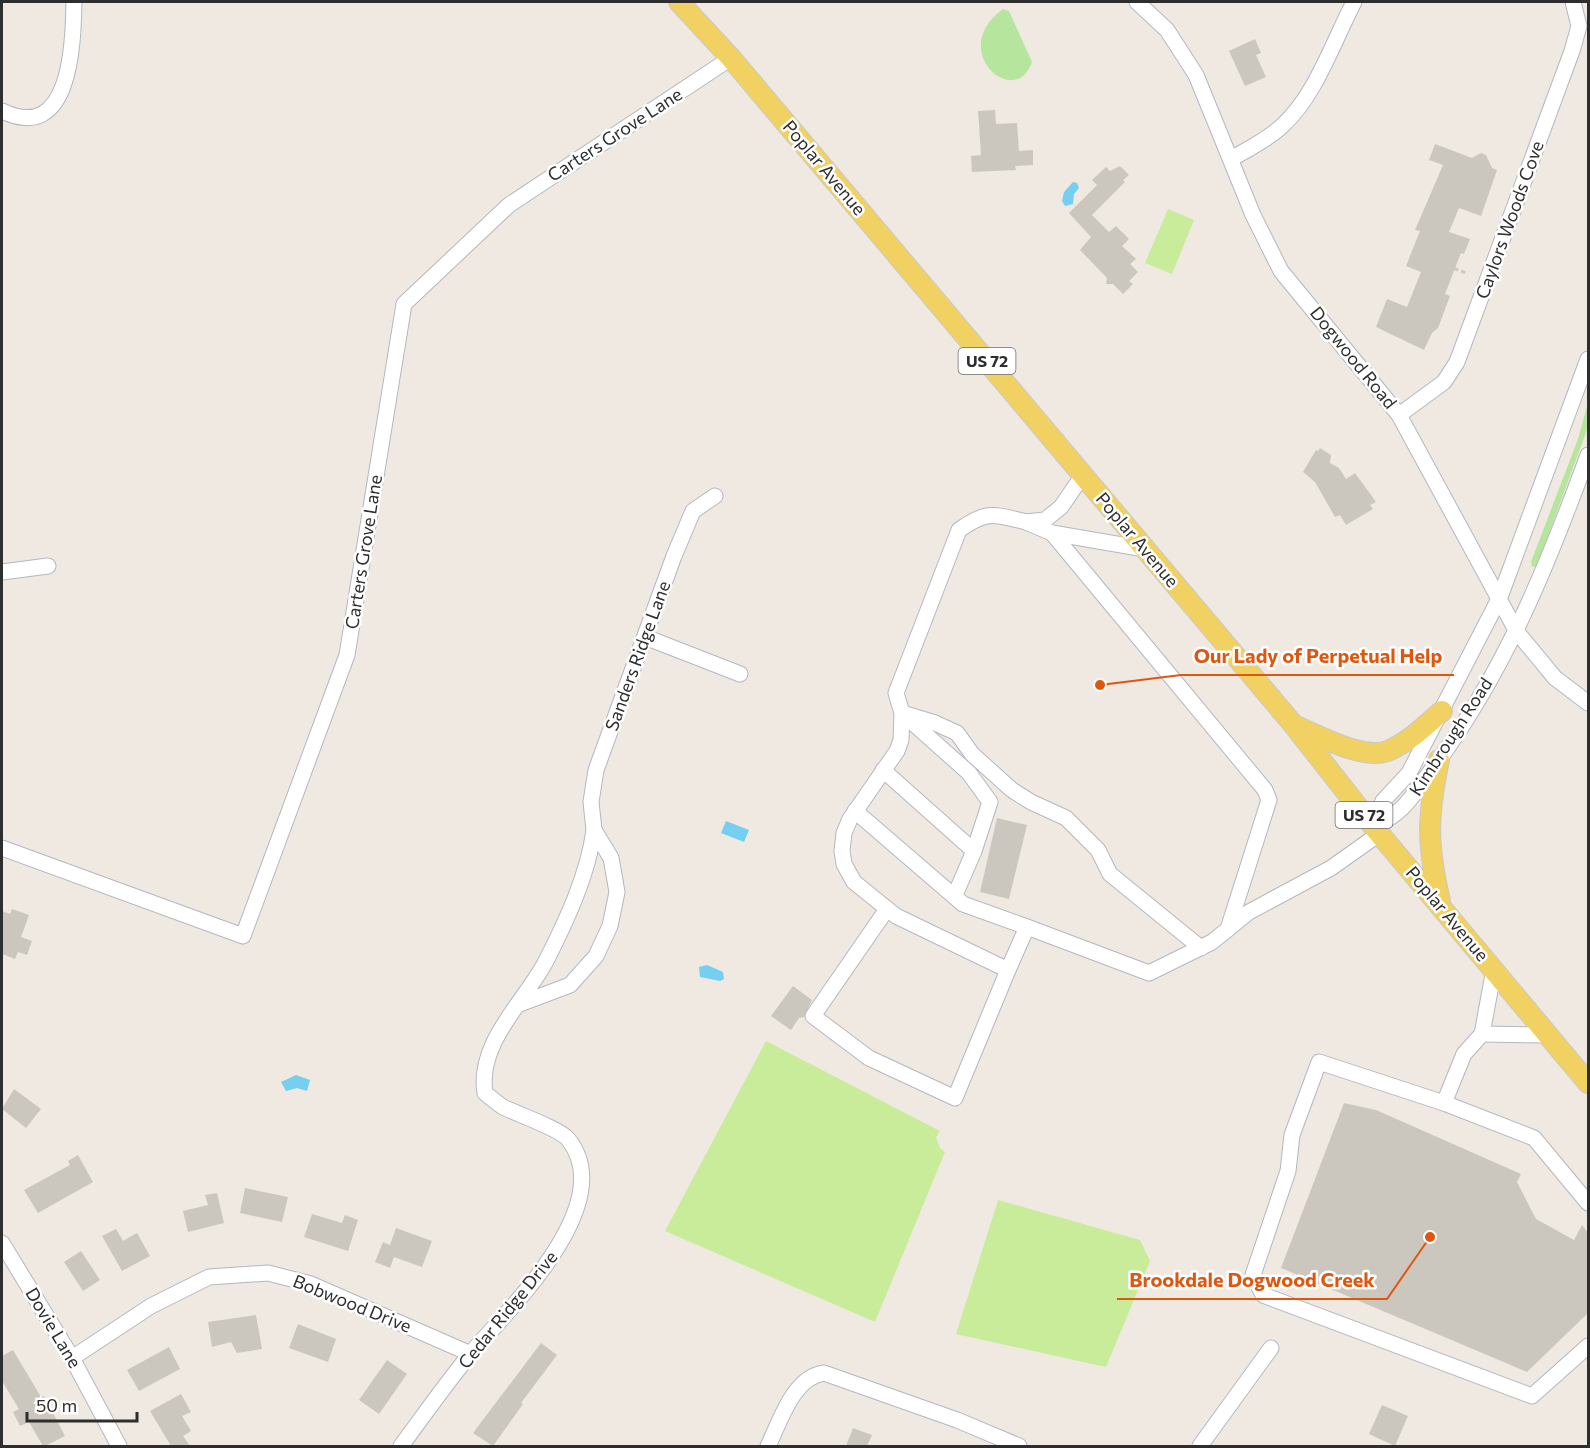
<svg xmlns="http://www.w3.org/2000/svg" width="1590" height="1448" viewBox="0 0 1590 1448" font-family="Commissioner,sans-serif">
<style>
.green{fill:#b6e59e}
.pitch{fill:#c9ec9a}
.water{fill:#75cff0}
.building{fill:#cbc7bf}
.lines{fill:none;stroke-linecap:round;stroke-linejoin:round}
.minor-casing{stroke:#b4b7c1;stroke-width:17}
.major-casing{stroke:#c9c9c9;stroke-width:22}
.path{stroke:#c9c9c9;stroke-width:3;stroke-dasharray:4.5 3;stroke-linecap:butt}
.minor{stroke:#fff;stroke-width:15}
.major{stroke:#f2d163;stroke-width:20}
.labels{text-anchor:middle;stroke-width:5;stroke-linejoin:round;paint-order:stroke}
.shield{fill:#fff;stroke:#6d6d6d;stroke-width:1.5}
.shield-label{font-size:16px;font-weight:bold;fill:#2e2e2e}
.street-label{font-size:18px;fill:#2e2e2e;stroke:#fff}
.leader{fill:none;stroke:#df570e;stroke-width:2}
.callout-dot{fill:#df570e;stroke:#fff;stroke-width:2}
.callout-label{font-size:20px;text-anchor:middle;font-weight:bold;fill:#df570e;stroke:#fff;stroke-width:5;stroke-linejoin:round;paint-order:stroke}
</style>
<rect width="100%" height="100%" fill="#efe9e1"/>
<g class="green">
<path d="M 1003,9 L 1009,11 L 1032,62 C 1015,111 946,50 1003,9 Z"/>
<polygon points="1588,403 1588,427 1537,566 1532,567 1531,562 1578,439"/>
</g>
<g class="pitch">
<polygon points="1168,209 1194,220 1172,274 1145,263"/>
<polygon points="766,1041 940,1131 936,1137 940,1148 945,1152 875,1322 665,1231"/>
<polygon points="998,1200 1140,1240 1150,1261 1106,1367 956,1334"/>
</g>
<g class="water">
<polygon points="1073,182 1077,183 1079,188 1074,194 1073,204 1065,206 1062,201 1064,192"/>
<polygon points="726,821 749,830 744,842 721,833"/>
<polygon points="707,965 723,972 724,979 720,981 700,977 699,967"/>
<polygon points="296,1075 310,1080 307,1091 297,1088 286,1091 281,1082"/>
</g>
<g class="building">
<polygon points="1255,39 1261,53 1256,55 1266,77 1245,86 1229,51"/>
<polygon points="995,110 996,124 1017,123 1019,151 1033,150 1033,165 1015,166 1016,170 972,172 971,156 981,155 978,111"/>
<polygon points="1435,144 1472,158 1481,153 1486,155 1492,168 1497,170 1481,216 1459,208 1449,232 1470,239 1464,254 1461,253 1445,294 1450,296 1438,328 1432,333 1424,350 1376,327 1387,299 1407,307 1421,272 1406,266 1420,231 1415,230 1443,165 1429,160"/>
<polygon points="1120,166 1129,175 1123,180 1125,182 1092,215 1109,232 1116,226 1129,239 1122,246 1136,259 1130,264 1138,272 1129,281 1133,284 1123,294 1113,284 1106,284 1107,278 1080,250 1091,237 1069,213 1097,185 1092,180 1106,167 1110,171"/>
<polygon points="1320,448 1331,455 1330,463 1339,468 1346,479 1355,473 1376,502 1370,505 1373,509 1346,525 1340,515 1335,517 1315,482 1303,472 1316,450 1318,451"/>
<polygon points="997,818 1027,825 1009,899 980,892"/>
<polygon points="12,909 29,915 21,937 32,941 27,955 18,952 15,959 2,954 2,911 10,914"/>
<polygon points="793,986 812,1000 804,1017 799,1018 791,1030 771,1016"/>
<polygon points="14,1089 41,1109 26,1128 2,1109"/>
<polygon points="1344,1103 1376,1110 1521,1174 1517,1182 1536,1219 1574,1240 1582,1225 1588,1233 1588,1313 1527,1372 1281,1268"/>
<polygon points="78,1155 93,1182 38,1213 24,1190 70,1165 68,1161"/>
<polygon points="245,1188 288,1197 282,1222 240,1213"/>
<polygon points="217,1193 224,1223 188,1232 183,1211 208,1205 205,1195"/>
<polygon points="312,1214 342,1223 345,1215 358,1220 348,1251 304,1237"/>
<polygon points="396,1228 432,1241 422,1267 394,1257 390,1268 375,1262 383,1242 390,1245"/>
<polygon points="116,1229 123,1241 137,1233 150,1256 122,1271 102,1236"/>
<polygon points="81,1251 100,1280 83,1291 64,1262"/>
<polygon points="256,1315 262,1349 237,1353 231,1342 212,1347 208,1322"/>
<polygon points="298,1324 336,1339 328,1362 289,1348"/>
<polygon points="541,1343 557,1355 521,1403 523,1404 493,1446 473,1433"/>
<polygon points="169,1347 180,1369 139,1391 127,1370"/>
<polygon points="13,1350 41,1397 44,1396 65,1436 45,1446 43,1446 29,1422 20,1426 13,1412 19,1409 2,1381 2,1356"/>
<polygon points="387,1360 407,1374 379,1414 359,1400"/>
<polygon points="181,1394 191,1412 182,1416 191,1431 183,1436 190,1446 171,1446 150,1411"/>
<polygon points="1382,1405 1408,1416 1395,1446 1369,1434"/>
<polygon points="853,1428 872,1435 867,1446 846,1446"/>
</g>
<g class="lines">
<defs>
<g id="minor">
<polyline points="1137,2 1167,30 1196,75 1253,215 1281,271 1399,415 1517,632 1555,678 1588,703"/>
<path d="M 2,111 C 71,144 73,45 74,2"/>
<path d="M 1231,159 C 1248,149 1267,140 1282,126 C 1316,95 1333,42 1354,2"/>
<polyline points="1399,415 1444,382 1457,362 1572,51 1579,26 1573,2"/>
<polyline points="1083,475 1061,507 1045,520 1026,522 1052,533 1145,549"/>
<polyline points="1052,533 1265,790 1269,800 1228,929"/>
<polyline points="2,572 48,566"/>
<polyline points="645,637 740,674"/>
<polyline points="902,713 935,723 957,733 972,754 1012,790 1031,802 1066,818 1098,850 1110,874 1201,948"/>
<polyline points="904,715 969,773 990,802 974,851 955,895"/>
<polyline points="883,770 974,851"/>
<polyline points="855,811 963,904 1027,927"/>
<polyline points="1373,826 1383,801 1409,773 1500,597 1588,359"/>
<path d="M 1373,826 C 1405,814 1413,794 1433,768 C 1505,671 1547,567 1588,455"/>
<polyline points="594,830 591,802 596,770 674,556 693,511 715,496"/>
<polyline points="2,848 243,936 347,655 404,304 509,205 731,58"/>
<path d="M 887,909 L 813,1016 L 869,1058 L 955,1098 L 1008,970 L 896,916 L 854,882 L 844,864 L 842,851 L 844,833 L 850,819 L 897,751 L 901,740 L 902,713 L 896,693 L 959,530 C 987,510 993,514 1026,522"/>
<polyline points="1008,970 1027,927 1149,973 1212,942 1249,912 1331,868 1379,834"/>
<polyline points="1482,1034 1549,1035"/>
<polyline points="1444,1103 1464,1054 1482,1034 1494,969"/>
<polyline points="1588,1203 1534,1138 1444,1103 1319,1062 1292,1135 1288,1171 1253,1275 1263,1295 1532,1396 1588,1346"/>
<polyline points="2,1243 72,1358 119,1446"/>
<polyline points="72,1358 151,1306 209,1277 268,1273 311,1284 471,1354"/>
<path d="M 401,1446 C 424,1415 447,1382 472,1352 C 510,1308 620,1203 568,1139 C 560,1129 517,1114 503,1107 C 497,1103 491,1098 485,1093 C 477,1044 523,1003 545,963 C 566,922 588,875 594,830 L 611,858 L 617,892 L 610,926 L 596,956 L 570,985 L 517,1005"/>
<path d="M 768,1446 C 780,1422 793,1377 824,1373 L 957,1420 L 1019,1446"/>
<polyline points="1200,1446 1271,1348"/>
</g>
<g id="major">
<polyline points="679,2 731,58 1292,723 1373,826 1588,1083"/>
<path d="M 1294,725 C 1317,735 1366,762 1390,750 C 1410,741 1426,725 1442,711"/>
<path d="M 1439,760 C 1427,817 1427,845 1440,901"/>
</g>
</defs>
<use href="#minor" class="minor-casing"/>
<use href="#major" class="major-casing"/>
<polyline class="path" points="1447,266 1466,273"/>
<use href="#minor" class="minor"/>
<use href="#major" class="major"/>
</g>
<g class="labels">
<g class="shield">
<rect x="958.5" y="348" width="57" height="26" rx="4.5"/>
<rect x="1335.5" y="802" width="57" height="26" rx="4.5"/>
</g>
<g class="shield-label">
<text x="987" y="367">US 72</text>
<text x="1364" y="821">US 72</text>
</g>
<g class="street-label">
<text transform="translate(615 135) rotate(-33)" y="6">Carters Grove Lane</text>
<text transform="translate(824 168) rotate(50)" y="6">Poplar Avenue</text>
<text transform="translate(1510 220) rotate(-70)" y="6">Caylors Woods Cove</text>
<text transform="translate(1353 358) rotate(51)" y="6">Dogwood Road</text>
<text transform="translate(1137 540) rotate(50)" y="6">Poplar Avenue</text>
<text transform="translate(364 552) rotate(-81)" y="6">Carters Grove Lane</text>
<text transform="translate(638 656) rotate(-70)" y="6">Sanders Ridge Lane</text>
<text transform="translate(1451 737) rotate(-57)" y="6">Kimbrough Road</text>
<text transform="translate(1447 914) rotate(50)" y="6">Poplar Avenue</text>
<text transform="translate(352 1304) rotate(22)" y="6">Bobwood Drive</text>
<text transform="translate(508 1310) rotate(-51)" y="6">Cedar Ridge Drive</text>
<text transform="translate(53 1328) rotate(59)" y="6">Dovie Lane</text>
</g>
</g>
<path class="leader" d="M1100 685L1181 675H1454M1430 1237L1387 1299H1117"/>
<g class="callout-dot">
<circle cx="1100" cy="685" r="6"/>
<circle cx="1430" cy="1237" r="6"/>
</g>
<g class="callout-label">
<text x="1318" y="663">Our Lady of Perpetual Help</text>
<text x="1252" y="1287">Brookdale Dogwood Creek</text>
</g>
<rect width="1590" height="1448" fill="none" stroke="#2e2e2e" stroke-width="6"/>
<path d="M27 1412v9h110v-9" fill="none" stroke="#2e2e2e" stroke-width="3"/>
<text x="36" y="1412" font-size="18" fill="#2e2e2e" stroke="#ffffff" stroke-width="4.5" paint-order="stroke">50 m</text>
</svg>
